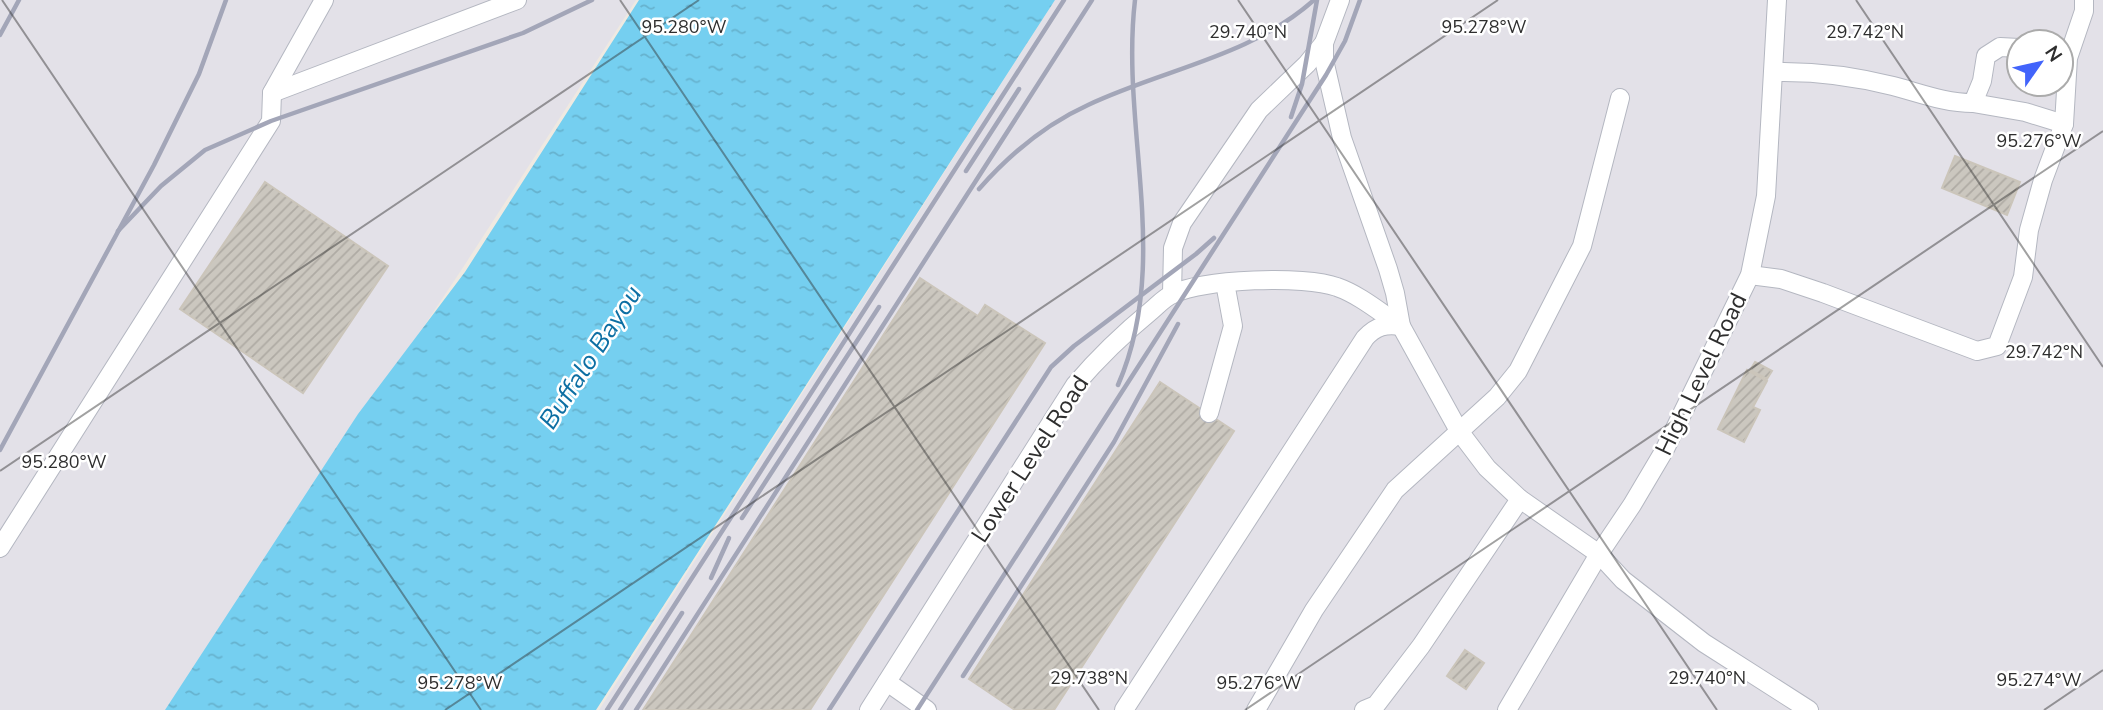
<svg xmlns="http://www.w3.org/2000/svg" width="2103" height="710" viewBox="0 0 2103 710" font-family="'Nunito Sans',sans-serif">
<style>
.industrial{fill:#e3e1e8;fill-rule:evenodd}
.water{fill:url(#water-ripples)}
.building{fill:url(#building-hatch);stroke:#cbc5ba;stroke-width:2}
.lines{fill:none;stroke-linecap:round;stroke-linejoin:round}
.minor-casing{stroke:#b4b7c1;stroke-width:20}
.minor{stroke:#fff;stroke-width:18}
.rail{stroke:#a3a6b8;stroke-width:4.5}
.ticks{fill:none;stroke:#2e2e2e;stroke-width:2;stroke-opacity:0.45}
.labels{text-anchor:middle;stroke-width:5;stroke-linejoin:round;paint-order:stroke}
.street-label{font-size:24px;fill:#2e2e2e;stroke:#fff}
.water-label{font-size:26px;font-style:italic;fill:#0d6fa3;stroke:#fff}
.ticks-label{font-size:18px;text-anchor:middle;fill:#2e2e2e;stroke:#fff;stroke-width:5;stroke-linejoin:round;paint-order:stroke}
</style>
<defs>
<pattern id="water-ripples" width="26" height="14" patternUnits="userSpaceOnUse" patternTransform="scale(1.75)"><rect width="26" height="14" fill="#75cff0"/><path d="M2 4q2-2 4 0t4 0M15 11q2-2 4 0t4 0" fill="none" stroke="#66b2ce"/></pattern>
<pattern id="building-hatch" width="6" height="6" patternUnits="userSpaceOnUse" patternTransform="scale(1.75)"><rect width="6" height="6" fill="#cbc7bf"/><path d="M-1 1l2-2M0 6l6-6M5 7l2-2" fill="none" stroke="#afaba4"/></pattern>
</defs>
<rect width="100%" height="100%" fill="#efe9e1"/>
<g class="industrial">
<polygon points="0,0 636,0 462,269 168,710 0,710"/>
<path d="M 1055,0 L 2103,0 L 2103,710 L 599,710 ZM 2019,42 L 2061,42 L 2061,84 L 2019,84 Z"/>
</g>
<polygon class="water" points="639,0 1055,0 596,710 165,710 358,414 465,272"/>
<g class="building">
<polygon points="1955,156 2020,182 2007,215 1942,188"/>
<polygon points="265,182 388,266 303,393 180,309"/>
<polygon points="920,278 978,316 985,305 1045,343 810,710 643,710"/>
<polygon points="1755,362 1772,371 1767,379 1750,370"/>
<polygon points="1747,370 1767,381 1753,407 1760,410 1744,442 1718,429"/>
<polygon points="1160,382 1234,431 1054,710 1015,710 969,679"/>
<polygon points="1465,650 1484,663 1466,689 1447,676"/>
</g>
<g class="lines">
<defs>
<g id="minor">
<polyline points="1340,0 1324,43 1324,60 1342,138 1388,269 1395,293 1401,326 1459,431 1487,468 1520,499 1599,554 1623,580 1704,643 1809,710"/>
<path d="M 1774,72 C 1815,71 1854,76 1893,86 C 1920,93 1945,103 1973,103 L 1982,81 L 1986,56 L 2000,47 L 2019,48"/>
<polyline points="272,93 517,0"/>
<polyline points="1973,103 2025,112 2064,124"/>
<polyline points="1750,275 1781,279 1823,293 1977,351 1997,346 2023,277 2029,230 2043,180 2064,124 2068,58 2084,11 2084,0"/>
<polyline points="1172,294 1173,248 1182,223 1259,110 1307,64 1324,43"/>
<polyline points="1209,413 1233,326 1225,283"/>
<polyline points="0,548 271,121 272,93 324,0"/>
<polyline points="887,682 927,710"/>
<path d="M 869,710 L 1075,385 C 1098,358 1124,333 1152,310 C 1158,305 1165,297 1173,294 C 1203,279 1305,275 1337,287 C 1360,295 1381,313 1401,326"/>
<path d="M 1124,710 L 1365,338 C 1376,326 1385,324 1401,326"/>
<polyline points="1256,710 1314,610 1395,490 1497,397 1518,371 1582,246 1620,98"/>
<polyline points="1364,710 1376,705 1421,646 1520,499"/>
<polyline points="1507,710 1599,554 1632,505 1664,451 1750,275 1766,196 1777,0"/>
</g>
</defs>
<use href="#minor" class="minor-casing"/>
<use href="#minor" class="minor"/>
<g class="rail">
<polyline points="0,35 19,0"/>
<polyline points="1291,117 1302,84 1317,0"/>
<polyline points="966,171 1019,89"/>
<path d="M 979,189 C 1009,155 1046,124 1088,105 C 1164,69 1250,57 1314,0"/>
<polyline points="118,231 161,186 205,150 271,121 523,33 592,0"/>
<path d="M 1118,385 C 1172,262 1120,128 1135,0"/>
<polyline points="0,450 154,165 199,74 226,0"/>
<polyline points="742,518 879,307"/>
<polyline points="711,578 729,538"/>
<polyline points="963,676 1114,442 1178,324"/>
<polyline points="607,710 1064,0"/>
<polyline points="620,710 682,613"/>
<polyline points="636,710 1092,0"/>
<polyline points="829,710 1051,367 1074,346 1196,254 1214,238"/>
<polyline points="917,710 1326,75 1345,41 1360,0"/>
</g>
</g>
<path class="ticks" d="M 2,0 L 481,710M 620,0 L 1099,710M 1238,0 L 1717,710M 1856,0 L 2103,367M 0,471 L 699,0M 445,710 L 1498,0M 1245,710 L 2103,131M 2044,710 L 2103,670"/>
<g class="labels">
<g class="street-label">
<text transform="translate(1701 374) rotate(-64)" y="8">High Level Road</text>
<text transform="translate(1030 459) rotate(-57)" y="8">Lower Level Road</text>
</g>
<g class="water-label">
<text transform="translate(590 357) rotate(-57)" y="9">Buffalo Bayou</text>
</g>
</g>
<g class="ticks-label">
<text x="684" y="33">95.280°W</text>
<text x="1484" y="33">95.278°W</text>
<text x="1248" y="38">29.740°N</text>
<text x="1865" y="38">29.742°N</text>
<text x="2039" y="147">95.276°W</text>
<text x="2044" y="358">29.742°N</text>
<text x="64" y="468">95.280°W</text>
<text x="1089" y="684">29.738°N</text>
<text x="1707" y="684">29.740°N</text>
<text x="2039" y="686">95.274°W</text>
<text x="460" y="689">95.278°W</text>
<text x="1259" y="689">95.276°W</text>
</g>
<g transform="translate(2040 63) rotate(56)"><circle r="33" fill="#ffffff" stroke="#ababab" stroke-width="2"/>
<path d="M0-5L12 26L0 18L-12 26Z" fill="#4264fb"/>
<text y="-10" font-size="19" font-weight="bold" text-anchor="middle" fill="#2e2e2e">N</text>
</g>
</svg>
